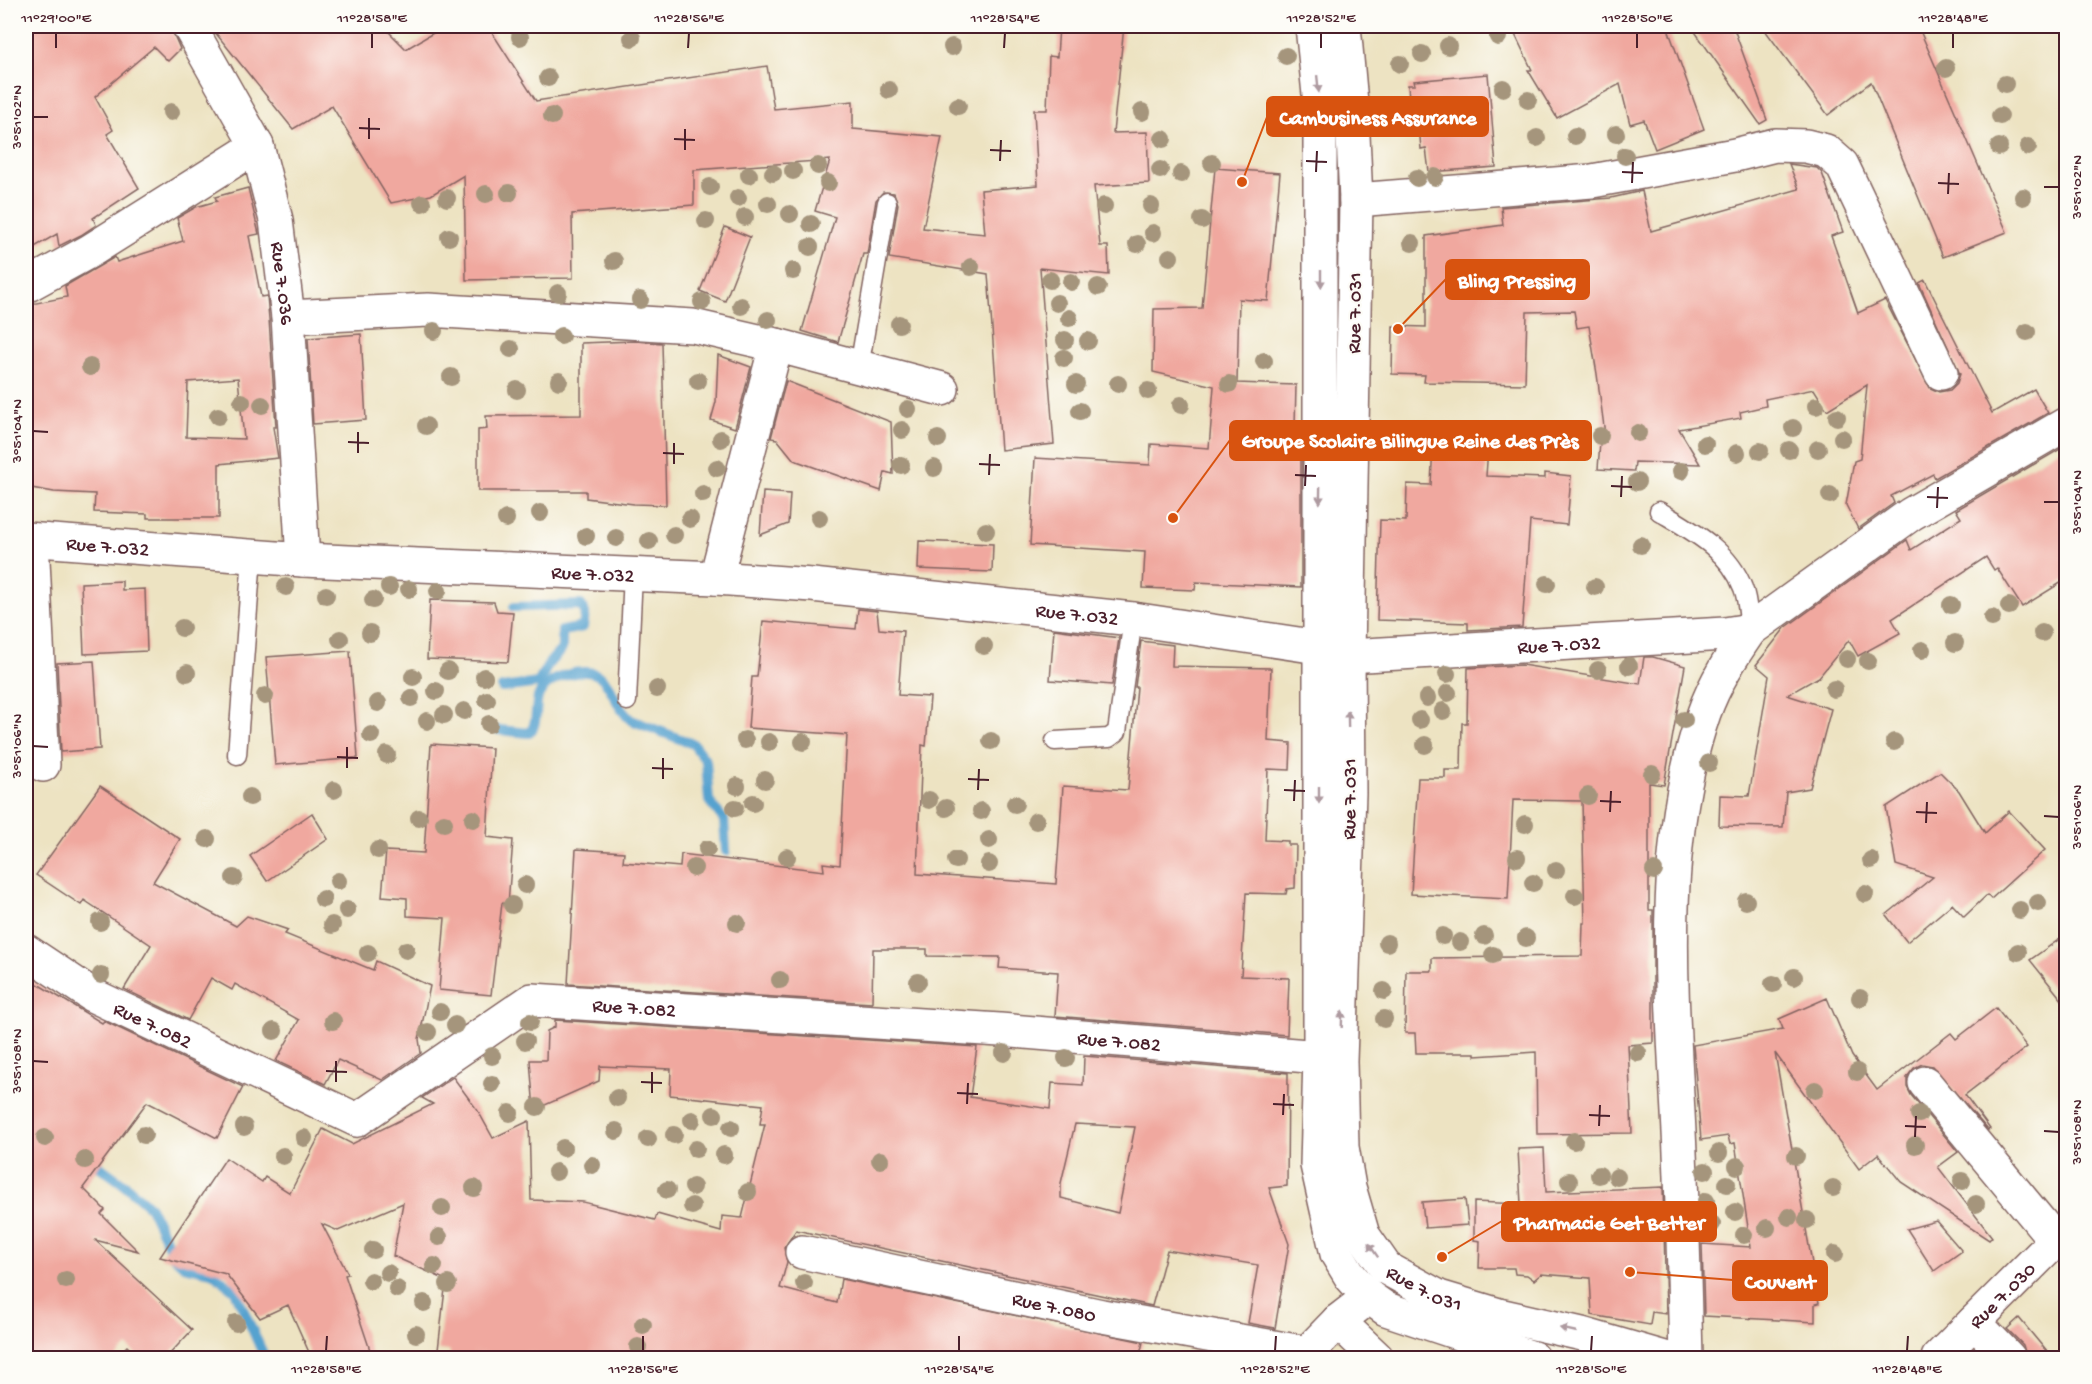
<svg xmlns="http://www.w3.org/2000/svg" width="2092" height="1384" viewBox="0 0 2092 1384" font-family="'Gochi Hand',sans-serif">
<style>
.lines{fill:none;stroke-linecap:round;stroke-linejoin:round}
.stream{stroke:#57a2cf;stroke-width:10}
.building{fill:#f0a89f;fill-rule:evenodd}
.service-casing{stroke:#836460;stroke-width:21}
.minor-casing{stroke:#836460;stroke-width:36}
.secondary-casing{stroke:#836460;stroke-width:36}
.service{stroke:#fff;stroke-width:18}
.minor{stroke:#fff;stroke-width:33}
.secondary{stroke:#fff;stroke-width:33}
.tree{fill:#a5957c}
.oneway{fill:#ae9aa0}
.ticks{fill:none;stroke:#4a1f2b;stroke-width:2}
.labels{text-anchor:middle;stroke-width:4.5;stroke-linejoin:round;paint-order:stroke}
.street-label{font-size:20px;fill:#4a1f2b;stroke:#fdfcf7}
.leader{fill:none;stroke:#d8530f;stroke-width:2}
.callout-dot{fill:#d8530f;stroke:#fdfcf7;stroke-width:2}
.callout{fill:#d8530f;stroke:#d8530f;stroke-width:2}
.callout-label{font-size:21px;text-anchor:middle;font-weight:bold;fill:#fff}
.neatline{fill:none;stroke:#4a1f2b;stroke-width:2}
.ticks-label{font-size:15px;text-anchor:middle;fill:#4a1f2b}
</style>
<rect width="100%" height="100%" fill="#fdfcf7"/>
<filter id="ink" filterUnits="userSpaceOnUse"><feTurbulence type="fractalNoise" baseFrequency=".0167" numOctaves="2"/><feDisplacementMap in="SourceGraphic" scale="12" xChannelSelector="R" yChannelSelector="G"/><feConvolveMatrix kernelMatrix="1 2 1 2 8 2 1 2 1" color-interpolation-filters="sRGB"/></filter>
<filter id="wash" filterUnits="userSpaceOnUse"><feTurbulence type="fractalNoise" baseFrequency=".008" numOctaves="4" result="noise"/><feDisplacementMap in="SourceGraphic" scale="24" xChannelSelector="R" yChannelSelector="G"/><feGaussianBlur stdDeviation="1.35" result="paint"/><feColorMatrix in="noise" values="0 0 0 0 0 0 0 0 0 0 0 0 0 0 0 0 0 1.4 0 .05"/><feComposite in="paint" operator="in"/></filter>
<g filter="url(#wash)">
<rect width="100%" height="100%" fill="#ede3c2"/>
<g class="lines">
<g class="stream">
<polyline points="502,688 538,683 550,662 562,649 562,631 583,627 585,613 581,605 514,607"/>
<path d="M 499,730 L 529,733 C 538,726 535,708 538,697 C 544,678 587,663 602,678 C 614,690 617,709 631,720 L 693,744 L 706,761 L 709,801 L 724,820 L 726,851"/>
<polyline points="89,1159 125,1185 150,1207 174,1257 184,1266 212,1272 235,1291 265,1358"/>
</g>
</g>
<g id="blocks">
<g class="building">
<polygon points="26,26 170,26 180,49 168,61 154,47 95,97 113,130 107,134 139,188 93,218 96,225 81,235 59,246 57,234 26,252"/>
<polygon points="210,26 383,26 406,49 445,26 488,26 536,101 767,66 774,109 853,101 853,129 942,137 923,228 985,234 981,190 1038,185 1034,110 1047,110 1049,56 1057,57 1059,26 1124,26 1113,133 1147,132 1149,183 1094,186 1100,246 1108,246 1109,275 1040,268 1054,444 1001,450 988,274 889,258 898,204 894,193 883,192 876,200 867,254 863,254 838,342 802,331 835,217 815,211 830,160 694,170 694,205 572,214 573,278 466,280 464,175 431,195 391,203 332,106 293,129"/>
<polygon points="1511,26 1667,26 1704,129 1655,149 1644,120 1630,124 1620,84 1557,118 1528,70 1532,70"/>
<polygon points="1691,26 1733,26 1767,120 1760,124"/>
<polygon points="1762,26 1918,26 2007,232 1943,257 1871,82 1828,115"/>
<polygon points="1488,74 1496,167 1429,172 1426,148 1421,149 1418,114 1410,113 1408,85 1415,85 1414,81"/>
<polygon points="1789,164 1817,168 1822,173 1843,232 1831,236 1858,313 1885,300 1930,388 1939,392 1950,390 1957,383 1960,374 1919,283 1925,280 1992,413 2034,389 2048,413 1935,478 1933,474 1891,496 1894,503 1858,529 1846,505 1854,461 1860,459 1867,385 1827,410 1814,389 1765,399 1766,406 1740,412 1741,418 1679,429 1700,464 1635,462 1634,471 1598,469 1600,442 1606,442 1597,374 1589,326 1577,328 1574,311 1527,312 1525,384 1424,382 1425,375 1392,374 1393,326 1426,327 1426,236 1503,225 1501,207 1611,198 1642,191 1651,231 1799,189"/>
<polygon points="1215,168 1280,173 1268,301 1239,299 1237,383 1296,385 1295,426 1301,426 1301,587 1196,582 1195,590 1143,588 1145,552 1030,545 1035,458 1150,465 1151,444 1209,448 1214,386 1153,372 1154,309 1202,308"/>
<path d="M 248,188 L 259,234 L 249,236 L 261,297 L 267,296 L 269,319 L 276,427 L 273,427 L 278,458 L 219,464 L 219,518 L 147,518 L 147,514 L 94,512 L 95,494 L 54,492 L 26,487 L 26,305 L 67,297 L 65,286 L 115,257 L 117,262 L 183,241 L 177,218 L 196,207 L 217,201 L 215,197 ZM 238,378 L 244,439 L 186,437 L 188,382 Z"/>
<polygon points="725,227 750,237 725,301 700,291"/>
<polygon points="361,334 366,420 313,424 308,338"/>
<polygon points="635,341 662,343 666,505 634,504 586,498 586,491 478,491 478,430 487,429 486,416 581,415 581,343"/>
<polygon points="718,355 751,367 735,428 711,420 716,402"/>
<polygon points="786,381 891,422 893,474 885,472 881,491 794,460 777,439 771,438"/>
<polygon points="1433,444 1488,448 1486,476 1545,478 1545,473 1571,476 1567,525 1530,521 1522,627 1468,630 1468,623 1377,620 1380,520 1406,521 1407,484 1431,485"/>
<polygon points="2067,445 2067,579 2022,607 1997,568 1994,570 1986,557 1892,619 1900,633 1858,656 1849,640 1819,677 1787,695 1831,709 1810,788 1786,792 1783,827 1719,826 1720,795 1749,796 1769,676 1756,665 1785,628 1907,540 1911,550 1961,518 1956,510"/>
<polygon points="763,492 790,494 788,524 760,535"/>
<polygon points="919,541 993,544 992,572 918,569"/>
<polygon points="122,581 122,590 145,589 147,651 84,654 81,583"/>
<polygon points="430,600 494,602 497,611 513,612 508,662 427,659"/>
<polygon points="858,609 877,611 879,629 903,631 898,695 930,697 926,746 922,745 917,874 1056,884 1063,786 1128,790 1137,687 1135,687 1141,641 1173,645 1172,666 1271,668 1268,741 1291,743 1290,770 1268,769 1265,840 1288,841 1288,845 1296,845 1295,888 1287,889 1286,894 1246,893 1241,976 1289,978 1287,1035 1055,1016 1058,972 999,968 1000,957 927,956 927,949 873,949 872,1003 568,984 576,849 624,852 623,862 680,867 681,854 824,871 823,863 840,865 847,735 748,728 752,677 757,677 763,621 856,629"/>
<polygon points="1054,629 1119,638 1112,685 1050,680"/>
<polygon points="350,651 358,758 275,765 266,657"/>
<polygon points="1644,657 1653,657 1685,666 1664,785 1649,783 1649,910 1653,910 1653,1043 1628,1045 1632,1133 1537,1134 1536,1052 1475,1056 1475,1053 1416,1053 1415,1033 1405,1033 1406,971 1432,971 1432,958 1582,956 1583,923 1585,923 1582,801 1513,800 1508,899 1411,894 1418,778 1445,778 1445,770 1461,770 1462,723 1467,723 1468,668 1522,665 1640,684"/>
<polygon points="94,661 100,749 61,752 57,663"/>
<polygon points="431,744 492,748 487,837 513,840 508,904 502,903 491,995 439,990 445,918 407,916 407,898 382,896 386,851 424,853"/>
<polygon points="1940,772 1959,791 1985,833 2009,811 2045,850 1991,899 1987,895 1964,917 1952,904 1907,942 1886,915 1933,877 1896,865 1886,807"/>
<polygon points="100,786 180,839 153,882 236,926 247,916 288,930 285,934 373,970 376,961 430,986 419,1039 421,1053 382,1080 338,1060 325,1084 276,1061 299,1020 235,984 232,990 211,978 188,1020 124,989 151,945 84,900 81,905 36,875"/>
<polygon points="312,813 328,839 267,881 250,856"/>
<polygon points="2067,934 2067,1006 2030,960"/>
<polygon points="26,977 102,1023 104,1021 243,1087 217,1138 147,1102 83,1188 105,1210 101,1214 138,1251 95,1240 192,1330 165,1359 141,1359 127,1346 114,1359 26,1359"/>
<polygon points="1827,998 1852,1056 1877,1090 1951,1033 1956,1039 1996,1008 2027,1047 1965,1095 1990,1129 1988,1130 1932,1066 1922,1064 1914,1068 1907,1077 1907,1087 1911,1095 1958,1152 1938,1167 1992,1237 1989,1240 1901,1182 1878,1154 1859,1169 1775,1053 1819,1303 1815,1304 1815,1322 1704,1316 1702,1244 1751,1247 1735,1143 1730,1144 1728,1136 1701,1140 1693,1045 1783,1029 1779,1019"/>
<path d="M 555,1020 L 977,1047 L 970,1097 L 1050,1109 L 1052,1083 L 1083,1085 L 1084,1056 L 1288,1073 L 1287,1186 L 1269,1188 L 1289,1244 L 1275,1328 L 1248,1323 L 1258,1265 L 1167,1250 L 1152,1306 L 796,1230 L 784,1248 L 787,1262 L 780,1288 L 837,1303 L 841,1279 L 1143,1342 L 1139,1359 L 449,1359 L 450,1351 L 438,1350 L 446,1280 L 393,1256 L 403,1203 L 338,1231 L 322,1224 L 348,1274 L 345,1275 L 373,1359 L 312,1359 L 288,1305 L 260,1318 L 226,1274 L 160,1257 L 226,1158 L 262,1182 L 265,1177 L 290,1193 L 323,1129 L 352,1144 L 433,1104 L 422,1098 L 453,1077 L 478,1111 L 493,1138 L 529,1121 L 531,1200 L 583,1202 L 655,1220 L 657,1214 L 721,1232 L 722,1216 L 742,1218 L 765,1124 L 760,1124 L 763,1105 L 670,1095 L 671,1069 L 600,1066 L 599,1081 L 534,1110 L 530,1060 L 546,1060 L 547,1031 L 555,1027 ZM 1075,1124 L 1135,1127 L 1118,1213 L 1061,1198 L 1061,1183 Z"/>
<polygon points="1544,1148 1546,1192 1663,1187 1666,1314 1652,1312 1650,1325 1592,1315 1590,1278 1541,1274 1534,1280 1527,1275 1515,1274 1514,1268 1479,1268 1480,1241 1474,1240 1474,1202 1521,1204 1518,1149"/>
<polygon points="1465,1199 1468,1225 1425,1228 1422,1202"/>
<polygon points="1936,1221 1962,1251 1934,1271 1907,1229"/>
<polygon points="2019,1318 2053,1359 2027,1359 2023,1345 2007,1329"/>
</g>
</g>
</g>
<g filter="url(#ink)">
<use href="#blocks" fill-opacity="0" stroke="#836460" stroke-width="1.5"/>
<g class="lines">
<defs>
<g id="service">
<polyline points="859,368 887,202"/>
<path d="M 1659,511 C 1692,531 1729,550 1743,588 C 1748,600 1748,616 1750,630"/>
<polyline points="627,701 633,574"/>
<polyline points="1055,741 1109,738 1117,732 1133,619"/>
<polyline points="237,755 252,556"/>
</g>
<g id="minor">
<path id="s1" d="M 189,26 L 257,146 L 276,220 L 288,317 L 303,560"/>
<polyline points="1356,200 1592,181 1735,155 1775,145 1806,146 1826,151 1842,165 1941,373"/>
<polyline points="26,286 90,251 257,146"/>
<polyline points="288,317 428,310 693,326 776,345 942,389"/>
<path id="s2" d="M 26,539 L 303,560 L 716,578 L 812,585 L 1133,619 L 1318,647 L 1348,656 L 1725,634 L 1750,630 L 1911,514 L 2066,424"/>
<polyline points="32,540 43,765"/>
<polyline points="716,578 776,345"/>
<path id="s3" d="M 26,951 L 92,995 L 357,1120 L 532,1000 L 1000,1030 L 1320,1057"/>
<polyline points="1925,1083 2055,1240"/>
<path id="s4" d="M 802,1252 L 1102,1316 L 1307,1353"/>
<polyline points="1338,1321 1377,1358"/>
<polyline points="1974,1322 2009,1358"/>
<polyline points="1302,1358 1338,1321 1369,1297"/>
<path d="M 1686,1358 C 1684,1283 1683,1207 1679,1132 C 1672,993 1658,847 1704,713 C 1715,682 1732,656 1750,630"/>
<path id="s5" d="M 1938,1358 L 2066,1230"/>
</g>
<g id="secondary">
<polyline points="1312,26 1320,104 1320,1057 1317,1165 1337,1254 1351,1277 1369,1297 1386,1309 1533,1358"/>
<path id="s6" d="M 1344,26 L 1352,114 L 1356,200 L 1348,656 L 1349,793 L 1340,1061 L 1342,1147 L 1349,1187 L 1363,1235 L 1386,1268 L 1439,1297 L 1499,1315 L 1582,1334 L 1665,1358"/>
</g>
</defs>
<use href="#service" class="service-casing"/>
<use href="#minor" class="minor-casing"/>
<use href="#secondary" class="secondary-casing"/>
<use href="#service" class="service"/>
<use href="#minor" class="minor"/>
<use href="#secondary" class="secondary"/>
</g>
<g class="tree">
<circle cx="520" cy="37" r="9"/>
<circle cx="1498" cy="37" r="9"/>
<circle cx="632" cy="38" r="9"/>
<circle cx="1448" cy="46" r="9"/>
<circle cx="952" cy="47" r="9"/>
<circle cx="1422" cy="54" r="9"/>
<circle cx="1286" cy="56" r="9"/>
<circle cx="1400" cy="64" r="9"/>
<circle cx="1946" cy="68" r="9"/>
<circle cx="548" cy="78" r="9"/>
<circle cx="2005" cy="84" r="9"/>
<circle cx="1503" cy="88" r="9"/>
<circle cx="889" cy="90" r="9"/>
<circle cx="1528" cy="100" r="9"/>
<circle cx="958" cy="106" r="9"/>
<circle cx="171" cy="112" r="9"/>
<circle cx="1142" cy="112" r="9"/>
<circle cx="552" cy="116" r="9"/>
<circle cx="2000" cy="116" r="9"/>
<circle cx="1616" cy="134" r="9"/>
<circle cx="1575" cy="136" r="9"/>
<circle cx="1537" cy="138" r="9"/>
<circle cx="1163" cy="139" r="9"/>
<circle cx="1999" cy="147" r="9"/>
<circle cx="2028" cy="147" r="9"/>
<circle cx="1625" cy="156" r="9"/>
<circle cx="1212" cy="163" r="9"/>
<circle cx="818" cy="166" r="9"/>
<circle cx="1160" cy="170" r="9"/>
<circle cx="793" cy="171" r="9"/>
<circle cx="773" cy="173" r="9"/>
<circle cx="1181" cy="174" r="9"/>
<circle cx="749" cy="175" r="9"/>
<circle cx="1435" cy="177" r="9"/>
<circle cx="1417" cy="178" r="9"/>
<circle cx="828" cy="183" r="9"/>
<circle cx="710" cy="187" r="9"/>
<circle cx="509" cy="193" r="9"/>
<circle cx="486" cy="194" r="9"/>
<circle cx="2023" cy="197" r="9"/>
<circle cx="447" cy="198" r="9"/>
<circle cx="738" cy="198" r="9"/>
<circle cx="422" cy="203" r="9"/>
<circle cx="768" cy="204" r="9"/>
<circle cx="1104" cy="206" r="9"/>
<circle cx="1151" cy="206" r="9"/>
<circle cx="790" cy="214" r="9"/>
<circle cx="745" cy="217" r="9"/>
<circle cx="1202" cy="220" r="9"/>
<circle cx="706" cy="221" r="9"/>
<circle cx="811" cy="224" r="9"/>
<circle cx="1153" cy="233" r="9"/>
<circle cx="449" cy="237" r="9"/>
<circle cx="1412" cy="243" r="9"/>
<circle cx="1137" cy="244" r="9"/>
<circle cx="810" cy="247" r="9"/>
<circle cx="1170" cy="257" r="9"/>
<circle cx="614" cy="261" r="9"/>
<circle cx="971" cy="267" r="9"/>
<circle cx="793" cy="271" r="9"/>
<circle cx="1050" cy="280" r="9"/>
<circle cx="1071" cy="282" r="9"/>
<circle cx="1098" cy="287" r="9"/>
<circle cx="558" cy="293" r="9"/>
<circle cx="640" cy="300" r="9"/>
<circle cx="702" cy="302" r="9"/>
<circle cx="1057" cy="303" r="9"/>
<circle cx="741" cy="306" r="9"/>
<circle cx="1069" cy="318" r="9"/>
<circle cx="768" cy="320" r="9"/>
<circle cx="899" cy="324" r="9"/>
<circle cx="434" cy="331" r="9"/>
<circle cx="2027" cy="332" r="9"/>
<circle cx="561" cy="336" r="9"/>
<circle cx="1065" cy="340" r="9"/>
<circle cx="1088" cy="341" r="9"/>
<circle cx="511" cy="349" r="9"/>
<circle cx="1064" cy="358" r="9"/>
<circle cx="1264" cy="361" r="9"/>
<circle cx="90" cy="367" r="9"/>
<circle cx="451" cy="377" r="9"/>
<circle cx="559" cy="381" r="9"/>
<circle cx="698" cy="381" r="9"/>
<circle cx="1076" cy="384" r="9"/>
<circle cx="1118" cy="384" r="9"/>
<circle cx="1229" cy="384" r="9"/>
<circle cx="517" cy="390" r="9"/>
<circle cx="1148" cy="391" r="9"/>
<circle cx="242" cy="402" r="9"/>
<circle cx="262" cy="405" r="9"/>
<circle cx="1181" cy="405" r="9"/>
<circle cx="1816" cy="406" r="9"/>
<circle cx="908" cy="409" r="9"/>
<circle cx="1080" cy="411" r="9"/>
<circle cx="218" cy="416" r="9"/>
<circle cx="1837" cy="417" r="9"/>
<circle cx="426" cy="426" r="9"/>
<circle cx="1793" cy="428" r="9"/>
<circle cx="902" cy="430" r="9"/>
<circle cx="1638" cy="433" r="9"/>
<circle cx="1600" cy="436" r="9"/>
<circle cx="1842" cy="438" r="9"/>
<circle cx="721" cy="439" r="9"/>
<circle cx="938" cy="439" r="9"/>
<circle cx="1705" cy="444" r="9"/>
<circle cx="1818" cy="449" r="9"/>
<circle cx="1789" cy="450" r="9"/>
<circle cx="1760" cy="451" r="9"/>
<circle cx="1737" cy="453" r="9"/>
<circle cx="901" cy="465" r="9"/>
<circle cx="717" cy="468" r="9"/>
<circle cx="934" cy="468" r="9"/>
<circle cx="1681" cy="471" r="9"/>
<circle cx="1637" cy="482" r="9"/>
<circle cx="703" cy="494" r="9"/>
<circle cx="1830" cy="495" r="9"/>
<circle cx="540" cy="513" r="9"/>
<circle cx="819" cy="518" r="9"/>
<circle cx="506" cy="519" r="9"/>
<circle cx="690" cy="519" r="9"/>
<circle cx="986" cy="531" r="9"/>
<circle cx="674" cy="535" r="9"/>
<circle cx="586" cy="536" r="9"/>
<circle cx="616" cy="538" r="9"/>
<circle cx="649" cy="541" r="9"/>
<circle cx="1641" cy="545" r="9"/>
<circle cx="1547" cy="584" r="9"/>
<circle cx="286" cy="587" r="9"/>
<circle cx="389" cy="587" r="9"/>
<circle cx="1595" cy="587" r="9"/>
<circle cx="409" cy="589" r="9"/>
<circle cx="438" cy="591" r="9"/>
<circle cx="326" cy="595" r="9"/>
<circle cx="373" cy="600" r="9"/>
<circle cx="1951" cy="605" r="9"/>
<circle cx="2009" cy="606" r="9"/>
<circle cx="1992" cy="618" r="9"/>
<circle cx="182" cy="628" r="9"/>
<circle cx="370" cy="633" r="9"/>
<circle cx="2042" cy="633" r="9"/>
<circle cx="340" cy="639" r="9"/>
<circle cx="1955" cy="643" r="9"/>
<circle cx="984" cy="646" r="9"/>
<circle cx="1922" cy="650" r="9"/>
<circle cx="1847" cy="659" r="9"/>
<circle cx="1868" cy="661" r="9"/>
<circle cx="1629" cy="666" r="9"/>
<circle cx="1598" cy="670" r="9"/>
<circle cx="448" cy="671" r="9"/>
<circle cx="187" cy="673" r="9"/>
<circle cx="1447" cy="674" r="9"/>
<circle cx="413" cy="677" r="9"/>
<circle cx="484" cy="677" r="9"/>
<circle cx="657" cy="689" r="9"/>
<circle cx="1834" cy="689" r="9"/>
<circle cx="436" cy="691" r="9"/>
<circle cx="1448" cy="693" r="9"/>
<circle cx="265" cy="696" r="9"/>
<circle cx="411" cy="698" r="9"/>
<circle cx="1427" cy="698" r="9"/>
<circle cx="487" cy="700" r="9"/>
<circle cx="378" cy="703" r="9"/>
<circle cx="464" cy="711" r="9"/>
<circle cx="1443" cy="711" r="9"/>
<circle cx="444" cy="715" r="9"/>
<circle cx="1420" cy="720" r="9"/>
<circle cx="1684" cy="720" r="9"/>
<circle cx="427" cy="721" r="9"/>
<circle cx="489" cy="724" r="9"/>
<circle cx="371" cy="735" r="9"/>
<circle cx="745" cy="740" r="9"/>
<circle cx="991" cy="741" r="9"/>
<circle cx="769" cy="742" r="9"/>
<circle cx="803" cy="742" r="9"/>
<circle cx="1894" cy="742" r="9"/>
<circle cx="1425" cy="745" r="9"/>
<circle cx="387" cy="755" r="9"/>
<circle cx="1709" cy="763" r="9"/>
<circle cx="1652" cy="774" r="9"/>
<circle cx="765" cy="780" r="9"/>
<circle cx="737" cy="786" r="9"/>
<circle cx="334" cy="790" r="9"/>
<circle cx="1588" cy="796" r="9"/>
<circle cx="250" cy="797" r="9"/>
<circle cx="929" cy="800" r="9"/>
<circle cx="753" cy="803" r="9"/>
<circle cx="1015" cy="804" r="9"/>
<circle cx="735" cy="808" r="9"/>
<circle cx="946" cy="808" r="9"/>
<circle cx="981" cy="811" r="9"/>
<circle cx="419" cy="818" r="9"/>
<circle cx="473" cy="819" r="9"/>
<circle cx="1036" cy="821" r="9"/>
<circle cx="444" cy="823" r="9"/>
<circle cx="1525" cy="824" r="9"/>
<circle cx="207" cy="839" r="9"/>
<circle cx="989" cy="840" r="9"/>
<circle cx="707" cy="849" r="9"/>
<circle cx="378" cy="850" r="9"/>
<circle cx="787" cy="857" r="9"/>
<circle cx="1517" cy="858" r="9"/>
<circle cx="956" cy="860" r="9"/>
<circle cx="1871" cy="860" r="9"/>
<circle cx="989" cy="864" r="9"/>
<circle cx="694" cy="868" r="9"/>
<circle cx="1556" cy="870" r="9"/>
<circle cx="1654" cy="871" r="9"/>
<circle cx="234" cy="878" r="9"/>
<circle cx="338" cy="881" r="9"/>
<circle cx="1533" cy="883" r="9"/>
<circle cx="525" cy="885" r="9"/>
<circle cx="1865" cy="894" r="9"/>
<circle cx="1575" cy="896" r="9"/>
<circle cx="323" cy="899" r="9"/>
<circle cx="1746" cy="901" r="9"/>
<circle cx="2038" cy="903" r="9"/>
<circle cx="512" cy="905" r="9"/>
<circle cx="347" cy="910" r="9"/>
<circle cx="2020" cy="910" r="9"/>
<circle cx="100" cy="922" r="9"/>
<circle cx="737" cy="923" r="9"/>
<circle cx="332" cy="925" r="9"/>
<circle cx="1443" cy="936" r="9"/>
<circle cx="1484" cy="936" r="9"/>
<circle cx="1526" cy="938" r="9"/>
<circle cx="1460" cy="942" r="9"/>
<circle cx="1387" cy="943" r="9"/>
<circle cx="406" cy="950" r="9"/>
<circle cx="2018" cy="952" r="9"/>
<circle cx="368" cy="953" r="9"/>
<circle cx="1493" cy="955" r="9"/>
<circle cx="101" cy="975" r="9"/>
<circle cx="1794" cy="977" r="9"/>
<circle cx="780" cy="980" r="9"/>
<circle cx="918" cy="982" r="9"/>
<circle cx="1773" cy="984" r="9"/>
<circle cx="1384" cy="991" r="9"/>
<circle cx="1860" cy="998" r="9"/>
<circle cx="440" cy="1012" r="9"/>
<circle cx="1384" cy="1019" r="9"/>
<circle cx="333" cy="1021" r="9"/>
<circle cx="530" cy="1022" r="9"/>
<circle cx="455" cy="1025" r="9"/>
<circle cx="274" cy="1031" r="9"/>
<circle cx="428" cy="1032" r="9"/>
<circle cx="525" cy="1041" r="9"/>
<circle cx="1004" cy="1053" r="9"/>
<circle cx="1638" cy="1053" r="9"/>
<circle cx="492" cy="1056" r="9"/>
<circle cx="1066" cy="1058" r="9"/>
<circle cx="1857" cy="1072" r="9"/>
<circle cx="492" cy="1084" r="9"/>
<circle cx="1815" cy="1090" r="9"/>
<circle cx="617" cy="1098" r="9"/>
<circle cx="537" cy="1107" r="9"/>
<circle cx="510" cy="1113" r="9"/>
<circle cx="1919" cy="1114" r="9"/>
<circle cx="714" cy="1115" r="9"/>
<circle cx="692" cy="1120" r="9"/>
<circle cx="244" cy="1127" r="9"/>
<circle cx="731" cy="1128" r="9"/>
<circle cx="616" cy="1131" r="9"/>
<circle cx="144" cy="1135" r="9"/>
<circle cx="674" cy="1135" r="9"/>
<circle cx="45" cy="1138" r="9"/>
<circle cx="304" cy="1138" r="9"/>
<circle cx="648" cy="1139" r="9"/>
<circle cx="1574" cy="1141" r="9"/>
<circle cx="1915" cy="1145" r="9"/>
<circle cx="563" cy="1148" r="9"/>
<circle cx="696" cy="1149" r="9"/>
<circle cx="1719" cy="1153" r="9"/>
<circle cx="724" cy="1155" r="9"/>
<circle cx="283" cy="1156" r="9"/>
<circle cx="1796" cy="1156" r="9"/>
<circle cx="85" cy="1160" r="9"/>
<circle cx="880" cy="1160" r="9"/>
<circle cx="592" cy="1165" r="9"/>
<circle cx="1737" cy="1166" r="9"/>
<circle cx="1705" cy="1171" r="9"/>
<circle cx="556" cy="1172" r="9"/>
<circle cx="1599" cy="1175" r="9"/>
<circle cx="1617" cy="1177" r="9"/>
<circle cx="1569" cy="1181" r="9"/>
<circle cx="1962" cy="1181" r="9"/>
<circle cx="1727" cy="1184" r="9"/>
<circle cx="693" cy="1187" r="9"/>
<circle cx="474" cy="1188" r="9"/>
<circle cx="1833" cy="1188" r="9"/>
<circle cx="667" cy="1190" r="9"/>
<circle cx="748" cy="1192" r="9"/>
<circle cx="1706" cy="1201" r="9"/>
<circle cx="1976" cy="1204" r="9"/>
<circle cx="692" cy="1206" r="9"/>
<circle cx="442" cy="1208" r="9"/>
<circle cx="1735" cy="1212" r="9"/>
<circle cx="1789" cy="1217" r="9"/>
<circle cx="1807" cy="1220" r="9"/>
<circle cx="1712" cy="1224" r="9"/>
<circle cx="1767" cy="1228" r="9"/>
<circle cx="1744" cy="1235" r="9"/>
<circle cx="439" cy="1237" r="9"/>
<circle cx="373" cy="1250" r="9"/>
<circle cx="1835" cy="1254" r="9"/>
<circle cx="434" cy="1266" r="9"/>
<circle cx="388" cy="1273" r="9"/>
<circle cx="66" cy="1280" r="9"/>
<circle cx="371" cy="1281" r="9"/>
<circle cx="804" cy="1283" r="9"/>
<circle cx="448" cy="1284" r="9"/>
<circle cx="397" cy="1289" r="9"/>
<circle cx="424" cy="1303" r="9"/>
<circle cx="236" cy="1323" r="9"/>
<circle cx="643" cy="1325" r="9"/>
<circle cx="416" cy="1334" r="9"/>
<circle cx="638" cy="1347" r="9"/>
</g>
<defs><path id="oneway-solid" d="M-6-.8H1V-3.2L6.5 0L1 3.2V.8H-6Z" transform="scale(1.5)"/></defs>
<g class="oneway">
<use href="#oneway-solid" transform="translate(1318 84) rotate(84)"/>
<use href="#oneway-solid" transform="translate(1321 279) rotate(90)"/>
<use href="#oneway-solid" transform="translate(1320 495) rotate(91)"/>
<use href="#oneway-solid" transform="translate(1348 719) rotate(-91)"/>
<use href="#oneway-solid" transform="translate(1319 795) rotate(90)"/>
<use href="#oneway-solid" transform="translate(1342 1019) rotate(-88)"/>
<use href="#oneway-solid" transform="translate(1373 1250) rotate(-125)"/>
<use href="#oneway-solid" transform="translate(1568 1330) rotate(-167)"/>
</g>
</g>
<path class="ticks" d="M 56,48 L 56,33M 372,48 L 372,33M 688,48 L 689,33M 1004,48 L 1005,33M 1321,48 L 1321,33M 1637,48 L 1637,33M 1953,48 L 1953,33M 33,117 L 48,117M 359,128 L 380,129M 369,139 L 369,118M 674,139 L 695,140M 685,150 L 685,129M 990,150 L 1011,151M 1000,161 L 1001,140M 1306,161 L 1327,162M 1316,172 L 1317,151M 1622,172 L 1643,173M 1632,183 L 1633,162M 1938,183 L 1959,184M 2044,187 L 2059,187M 1948,194 L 1949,173M 33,431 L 48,432M 348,442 L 369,443M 358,453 L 358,432M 663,453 L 684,454M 674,464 L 674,443M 979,464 L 1000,465M 989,475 L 990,454M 1295,475 L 1316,476M 1305,486 L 1306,465M 1611,486 L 1632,487M 1621,497 L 1622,476M 1927,497 L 1948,498M 2044,502 L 2059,502M 1937,508 L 1938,487M 33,746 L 48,747M 337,757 L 358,758M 347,768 L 347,747M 652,768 L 673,769M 663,779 L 663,758M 968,779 L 989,780M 978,790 L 979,769M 1284,790 L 1305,791M 1294,801 L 1295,780M 1600,801 L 1621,802M 1610,812 L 1611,791M 1916,812 L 1937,813M 2044,816 L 2059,817M 1926,823 L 1927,802M 33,1061 L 48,1062M 326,1071 L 347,1072M 336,1082 L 336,1061M 641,1082 L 662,1083M 652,1093 L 652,1072M 957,1093 L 978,1094M 967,1104 L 968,1083M 1273,1104 L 1294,1105M 1283,1115 L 1284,1094M 1589,1115 L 1610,1116M 1599,1126 L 1600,1105M 1905,1126 L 1926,1127M 2044,1131 L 2059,1132M 1915,1137 L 1916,1116M 326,1351 L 327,1336M 643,1351 L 643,1336M 959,1351 L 959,1336M 1275,1351 L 1276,1336M 1591,1351 L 1592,1336M 1907,1351 L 1908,1336"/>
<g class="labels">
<g class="street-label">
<text dy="7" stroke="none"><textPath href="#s1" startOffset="278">Rue 7.036</textPath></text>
<text transform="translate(1353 313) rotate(-89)" y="7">Rue 7.031</text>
<text dy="7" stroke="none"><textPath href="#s2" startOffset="82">Rue 7.032</textPath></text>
<text dy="7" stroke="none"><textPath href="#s2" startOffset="568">Rue 7.032</textPath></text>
<text dy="7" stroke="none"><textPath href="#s2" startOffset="1054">Rue 7.032</textPath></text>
<text dy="7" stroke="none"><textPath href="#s2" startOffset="1540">Rue 7.032</textPath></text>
<text transform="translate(1348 799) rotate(-89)" y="7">Rue 7.031</text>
<text dy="7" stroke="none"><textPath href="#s3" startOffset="687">Rue 7.082</textPath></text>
<text dy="7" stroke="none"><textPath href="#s3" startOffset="147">Rue 7.082</textPath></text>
<text dy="7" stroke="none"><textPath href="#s3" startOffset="1173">Rue 7.082</textPath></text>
<text dy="7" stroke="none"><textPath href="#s6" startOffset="1296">Rue 7.031</textPath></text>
<text dy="7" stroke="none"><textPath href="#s5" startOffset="90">Rue 7.030</textPath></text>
<text dy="7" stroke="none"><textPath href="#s4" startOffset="258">Rue 7.080</textPath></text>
</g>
</g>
<path class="leader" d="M1242 182L1267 117M1398 329L1446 279M1173 518L1230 440M1442 1257L1502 1221M1630 1272L1733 1280"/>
<g class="callout-dot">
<circle cx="1242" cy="182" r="6"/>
<circle cx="1398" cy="329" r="6"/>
<circle cx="1173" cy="518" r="6"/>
<circle cx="1442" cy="1257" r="6"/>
<circle cx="1630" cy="1272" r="6"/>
</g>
<g class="callout">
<rect x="1267" y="97" width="221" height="39" rx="6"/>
<rect x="1446" y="260" width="143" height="39" rx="6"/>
<rect x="1230" y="421" width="361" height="39" rx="6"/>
<rect x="1502" y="1202" width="214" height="39" rx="6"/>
<rect x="1733" y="1261" width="94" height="39" rx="6"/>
</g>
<g class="callout-label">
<text x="1378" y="124">Cambusiness Assurance</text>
<text x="1517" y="287">Bling Pressing</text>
<text x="1410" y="447">Groupe Scolaire Bilingue Reine des Près</text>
<text x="1609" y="1229">Pharmacie Get Better</text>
<text x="1780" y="1288">Couvent</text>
</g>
<rect width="2092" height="1384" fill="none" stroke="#fdfcf7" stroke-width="66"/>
<rect x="33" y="33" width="2026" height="1318" class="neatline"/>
<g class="ticks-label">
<text x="56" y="22">11°29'00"E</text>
<text x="372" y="22">11°28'58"E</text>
<text x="689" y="22">11°28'56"E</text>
<text x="1005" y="22">11°28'54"E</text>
<text x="1321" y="22">11°28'52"E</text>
<text x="1637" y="22">11°28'50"E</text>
<text x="1953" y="22">11°28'48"E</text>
<text transform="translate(16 117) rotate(-90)" y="5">3°51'02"N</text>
<text transform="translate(2076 187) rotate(-90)" y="5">3°51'02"N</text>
<text transform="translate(16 431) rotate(-90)" y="5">3°51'04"N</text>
<text transform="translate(2076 502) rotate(-90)" y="5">3°51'04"N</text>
<text transform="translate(16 746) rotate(-90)" y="5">3°51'06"N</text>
<text transform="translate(2076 817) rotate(-90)" y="5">3°51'06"N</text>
<text transform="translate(16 1061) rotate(-90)" y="5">3°51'08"N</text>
<text transform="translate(2076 1132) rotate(-90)" y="5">3°51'08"N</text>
<text x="326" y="1373">11°28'58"E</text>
<text x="643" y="1373">11°28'56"E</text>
<text x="959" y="1373">11°28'54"E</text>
<text x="1275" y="1373">11°28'52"E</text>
<text x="1591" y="1373">11°28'50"E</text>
<text x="1907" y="1373">11°28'48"E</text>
</g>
</svg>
